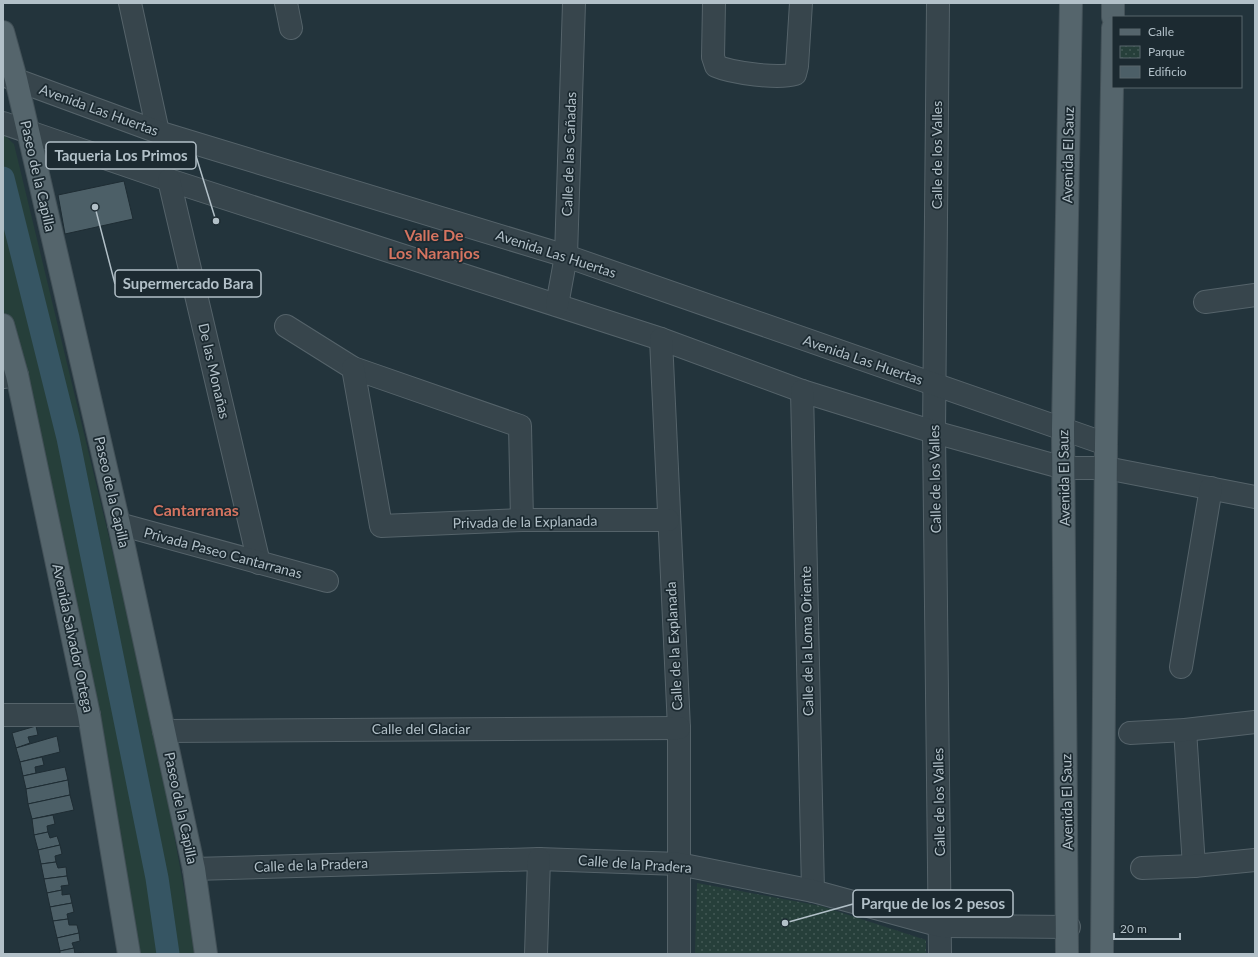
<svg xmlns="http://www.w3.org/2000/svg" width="1258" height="957" viewBox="0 0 1258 957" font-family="Lato,sans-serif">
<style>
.grass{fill:#263f3a}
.park{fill:url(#park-dots)}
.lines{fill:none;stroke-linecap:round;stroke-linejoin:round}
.canal{stroke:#365563;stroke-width:23}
.building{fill:#4c5f67;stroke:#1e2c33}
.minor-casing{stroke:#55636a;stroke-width:24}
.major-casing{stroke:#435158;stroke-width:24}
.minor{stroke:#37454c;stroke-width:22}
.major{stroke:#55656c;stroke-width:22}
.labels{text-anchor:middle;stroke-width:3.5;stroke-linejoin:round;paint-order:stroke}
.street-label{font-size:14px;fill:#b2c0c8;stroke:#1c2a31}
.quarter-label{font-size:16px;font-weight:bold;fill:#d57460;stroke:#1c2a31}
.leader{fill:none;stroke:#b2c0c8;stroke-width:1.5}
.callout-dot{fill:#b2c0c8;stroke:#1c2a31;stroke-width:1.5}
.callout{fill:#1c2a31;stroke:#b2c0c8;stroke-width:1.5}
.callout-label{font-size:15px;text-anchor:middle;font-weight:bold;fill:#b2c0c8}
</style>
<defs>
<pattern id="park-dots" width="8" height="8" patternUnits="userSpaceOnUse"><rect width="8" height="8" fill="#263f3a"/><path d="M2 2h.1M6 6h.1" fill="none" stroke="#435955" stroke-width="1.8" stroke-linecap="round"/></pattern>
</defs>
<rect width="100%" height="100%" fill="#23343c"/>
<polygon class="grass" points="3,134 14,144 152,715 196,954 132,954 3,321"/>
<polygon class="park" points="697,883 821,906 926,940 926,954 695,954"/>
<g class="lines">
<polyline class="canal" points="3,178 68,438 157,878 168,954"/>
</g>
<g class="building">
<polygon points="124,181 133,219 65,234 58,195"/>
<polygon points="36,726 38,735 28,737 30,743 16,748 12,733"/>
<polygon points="57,736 60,752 20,762 16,748"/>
<polygon points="42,757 44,765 35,767 36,773 23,776 20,762"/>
<polygon points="65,767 68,780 26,789 23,776"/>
<polygon points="68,780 70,795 28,804 26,789"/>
<polygon points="70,795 74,810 32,819 28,804"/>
<polygon points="53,815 55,824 47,826 48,832 34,835 32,819"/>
<polygon points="48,832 50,838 57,836 60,845 38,850 34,835"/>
<polygon points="60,845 62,854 55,856 56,862 41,864 38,850"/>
<polygon points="56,862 58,868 66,867 67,876 44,879 41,864"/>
<polygon points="67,876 69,885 61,886 62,890 47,893 44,879"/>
<polygon points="62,890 62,895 70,894 72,903 50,907 47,893"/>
<polygon points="72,903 74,912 67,914 68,919 53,921 50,907"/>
<polygon points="68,919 69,925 77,925 79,933 57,938 53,921"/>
<polygon points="79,933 80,941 72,943 74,948 60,951 57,938"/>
<polygon points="74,948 75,954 83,952 83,954 60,954 60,951"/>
</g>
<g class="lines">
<defs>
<g id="minor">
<polyline points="130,3 158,132"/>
<polyline points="286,3 291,28"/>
<path d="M 714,3 L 713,57 L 716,66 C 732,73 778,79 795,74 L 797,66 L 801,3"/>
<polyline points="938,3 934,432 940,954"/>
<polyline points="3,75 158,132 566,256 1106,444"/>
<polyline points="3,123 169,180 661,339 802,391 934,432 1064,468 1106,468 1255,497"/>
<polyline points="169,180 259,563"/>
<polyline points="1205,302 1255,295"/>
<polyline points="557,305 566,256 574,3"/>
<polyline points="286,326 353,368 520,426 522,520"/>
<polyline points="661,339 679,728 679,954"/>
<polyline points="353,368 381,526 522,520 668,520"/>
<polyline points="3,377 17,375"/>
<polyline points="802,391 813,891"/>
<polyline points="119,524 327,581"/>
<polyline points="1181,667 1211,488"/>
<polyline points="3,715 89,715"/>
<polyline points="1185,730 1194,866"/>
<polyline points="164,731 679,728"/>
<polyline points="1130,733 1185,730 1255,722"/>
<polyline points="1142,868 1194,866 1255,860"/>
<polyline points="194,869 539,859 679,864 813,891 941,926 1069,927"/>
<polyline points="536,954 539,859"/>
</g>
<g id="major">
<polyline points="1113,17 1113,3"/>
<polyline points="3,32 16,79 119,524 194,869 206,954"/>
<polyline points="3,325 17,375 89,715 129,954"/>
<polyline points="1067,954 1063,429 1071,3"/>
<polyline points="1102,954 1106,444 1113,28"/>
</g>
</defs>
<use href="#minor" class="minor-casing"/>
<use href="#major" class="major-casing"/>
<use href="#minor" class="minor"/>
<use href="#major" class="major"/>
</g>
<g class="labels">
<g class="street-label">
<text transform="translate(99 110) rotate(20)" y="5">Avenida Las Huertas</text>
<text transform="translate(569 154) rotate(-88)" y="5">Calle de las Cañadas</text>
<text transform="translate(937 155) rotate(-90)" y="5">Calle de los Valles</text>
<text transform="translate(1068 155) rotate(-89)" y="5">Avenida El Sauz</text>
<text transform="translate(38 176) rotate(77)" y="5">Paseo de la Capilla</text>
<text transform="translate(556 254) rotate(18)" y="5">Avenida Las Huertas</text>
<text transform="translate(863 360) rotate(19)" y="5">Avenida Las Huertas</text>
<text transform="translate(214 371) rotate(77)" y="5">De las Monañas</text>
<text transform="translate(1064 478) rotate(-91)" y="5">Avenida El Sauz</text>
<text transform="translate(935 479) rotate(-91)" y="5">Calle de los Valles</text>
<text transform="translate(112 492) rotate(77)" y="5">Paseo de la Capilla</text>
<text transform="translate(525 522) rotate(-1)" y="5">Privada de la Explanada</text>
<text transform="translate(223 553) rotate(15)" y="5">Privada Paseo Cantarranas</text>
<text transform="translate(73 638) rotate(78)" y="5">Avenida Salvador Ortega</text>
<text transform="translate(807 641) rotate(-91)" y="5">Calle de la Loma Oriente</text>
<text transform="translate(674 646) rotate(-93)" y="5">Calle de la Explanada</text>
<text x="421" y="734">Calle del Glaciar</text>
<text transform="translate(939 802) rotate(-91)" y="5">Calle de los Valles</text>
<text transform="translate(1067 802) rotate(-91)" y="5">Avenida El Sauz</text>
<text transform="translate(181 808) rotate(78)" y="5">Paseo de la Capilla</text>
<text transform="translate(635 864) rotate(4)" y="5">Calle de la Pradera</text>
<text transform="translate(311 865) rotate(-2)" y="5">Calle de la Pradera</text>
</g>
<g class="quarter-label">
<text x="434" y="241">Valle De<tspan x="434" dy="18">Los Naranjos</tspan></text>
<text x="196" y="516">Cantarranas</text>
</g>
</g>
<path class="leader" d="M216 221L196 156M95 207L115 284M785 923L853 904"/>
<g class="callout-dot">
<circle cx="216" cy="221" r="4"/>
<circle cx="95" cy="207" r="4"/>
<circle cx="785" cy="923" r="4"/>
</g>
<g class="callout">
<rect x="46" y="142" width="150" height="27" rx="4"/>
<rect x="115" y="270" width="146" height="27" rx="4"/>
<rect x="853" y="890" width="160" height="27" rx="4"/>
</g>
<g class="callout-label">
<text x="121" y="161">Taqueria Los Primos</text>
<text x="188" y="289">Supermercado Bara</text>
<text x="933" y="909">Parque de los 2 pesos</text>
</g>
<rect width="1258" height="957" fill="none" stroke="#b2c0c8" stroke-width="8"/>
<rect x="1112" y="16" width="130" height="72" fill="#1c2a31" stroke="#58666d"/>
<rect x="1120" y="29" width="20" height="6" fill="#55656c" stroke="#58666d"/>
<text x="1148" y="36" font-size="12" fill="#b2c0c8">Calle</text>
<rect x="1120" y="46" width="20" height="12" fill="url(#park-dots)" stroke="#58666d"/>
<text x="1148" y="56" font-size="12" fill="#b2c0c8">Parque</text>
<rect x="1120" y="66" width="20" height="12" fill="#4c5f67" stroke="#58666d"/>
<text x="1148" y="76" font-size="12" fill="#b2c0c8">Edificio</text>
<path d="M1114 933v6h66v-6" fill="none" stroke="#b2c0c8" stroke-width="2"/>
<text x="1120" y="933" font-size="12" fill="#b2c0c8" stroke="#1c2a31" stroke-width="3" paint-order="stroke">20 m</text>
</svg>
